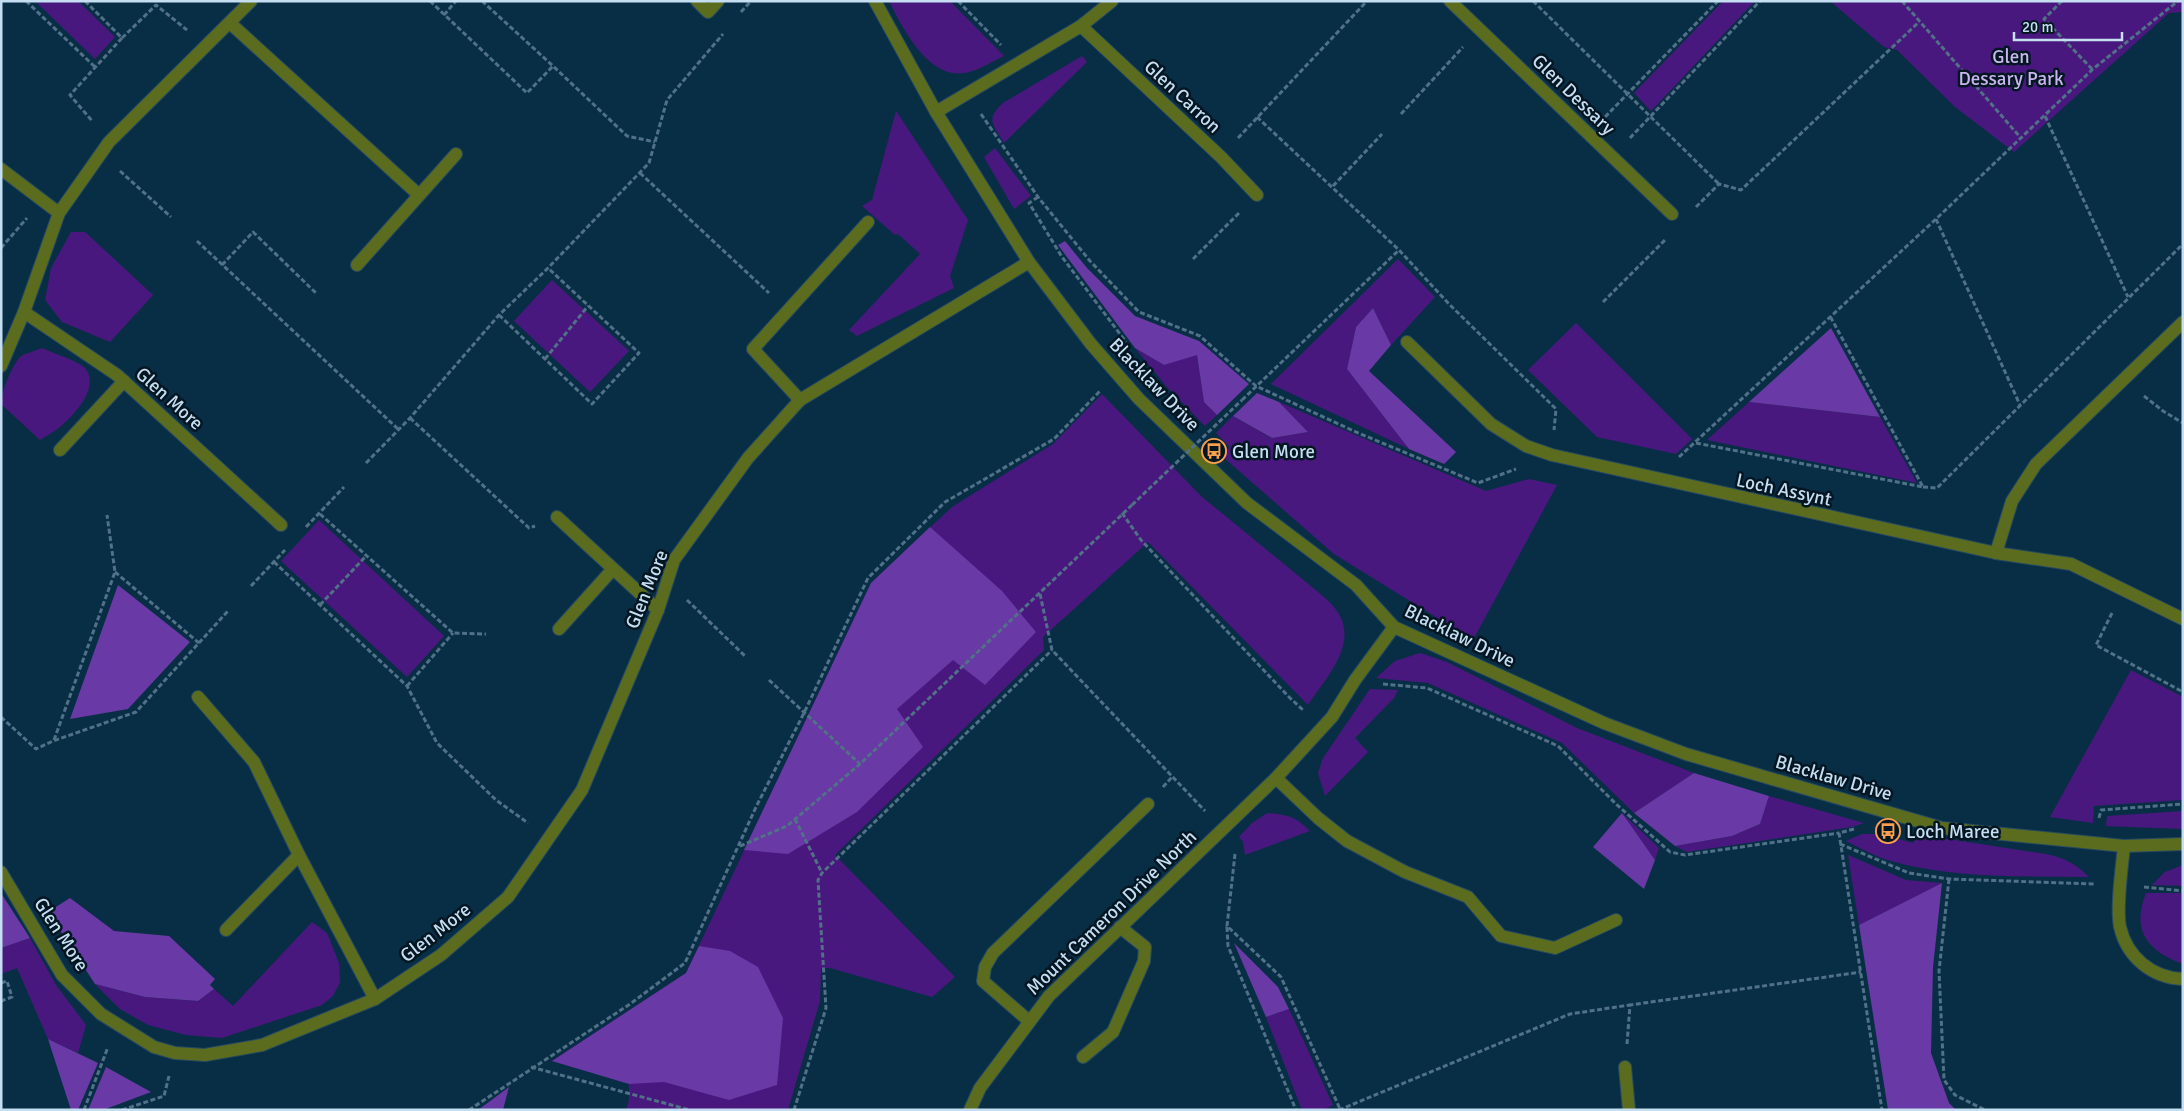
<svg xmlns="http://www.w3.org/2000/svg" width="2184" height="1111" viewBox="0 0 2184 1111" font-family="Signika,sans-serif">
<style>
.green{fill:#49187e}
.forest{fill:#6939a5}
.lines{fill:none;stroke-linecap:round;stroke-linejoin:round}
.minor-casing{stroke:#264a61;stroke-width:14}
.path{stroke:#507187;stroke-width:3;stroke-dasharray:5 2.5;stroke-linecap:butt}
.minor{stroke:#5c6c1f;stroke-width:12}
.path-bridge{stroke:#507187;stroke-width:3;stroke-dasharray:5 2.5;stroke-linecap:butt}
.labels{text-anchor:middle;stroke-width:5;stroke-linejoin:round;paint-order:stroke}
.park-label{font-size:19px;fill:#c8b6ec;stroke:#031622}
.street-label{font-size:19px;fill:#c5def1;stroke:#031622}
.poi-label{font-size:19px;fill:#c5def1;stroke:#031622;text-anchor:start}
</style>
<rect width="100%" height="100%" fill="#082e45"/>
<g class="green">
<polygon points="35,1 78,1 115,37 95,59"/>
<path d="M 889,1 L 950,1 L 1004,56 C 993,61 981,69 969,72 C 930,83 903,29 889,1 Z"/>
<polygon points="1723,1 1755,1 1651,111 1634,93"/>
<polygon points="1830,1 2183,1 2183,12 2169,13 2014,152 1955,107 1897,50 1884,47"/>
<path d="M 1082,56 L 1087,62 L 1004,143 C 993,124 985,120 1003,103 Z"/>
<polygon points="896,111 968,220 950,276 954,288 857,336 849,330 920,254 898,234 895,235 862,206 872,200"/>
<polygon points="995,148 1031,196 1014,209 984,157"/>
<polygon points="71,232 85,232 153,295 110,342 62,322 45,300 51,268"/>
<polygon points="1398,259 1435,297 1391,345 1373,308 1356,327 1347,369 1409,449 1271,384"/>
<polygon points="552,280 629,351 590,392 514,321"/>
<polygon points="1576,323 1692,439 1676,454 1597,437 1528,370"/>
<path d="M 42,348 C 52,353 79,361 85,368 C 101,387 74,415 60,427 C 54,432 46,436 40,440 L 1,404 C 1,392 12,366 20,357 C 25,353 36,351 42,348 Z"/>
<polygon points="1135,348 1164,365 1197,354 1204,402 1217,415 1205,426 1166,386"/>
<path d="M 1102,394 L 1201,496 L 1312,587 C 1322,595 1336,606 1341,618 C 1355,648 1324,681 1308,705 L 1148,542 L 1043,637 L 1044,650 L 835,855 L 955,977 L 932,997 L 830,968 L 821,968 L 820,1001 L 788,1110 L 626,1110 L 629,1100 L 629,1083 L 552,1061 L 686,973 L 871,583 L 952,507 L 1053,444 Z"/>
<polygon points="1279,402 1486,491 1529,479 1557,485 1473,640 1334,554 1223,457 1224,453 1230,447 1216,433 1233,416 1271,438 1308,432"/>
<polygon points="1749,402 1880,417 1917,483 1707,440"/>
<polygon points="319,520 444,636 407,677 281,561"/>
<polygon points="1420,653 1447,662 1577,728 1694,773 1634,813 1562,743 1428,683 1376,678 1395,661"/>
<polygon points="2131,670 2183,697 2183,800 2094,806 2093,823 2050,817"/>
<polygon points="1370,689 1398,690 1394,698 1355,738 1368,752 1325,796 1318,773 1323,758"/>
<polygon points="1769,796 1864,823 1852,827 1687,852 1675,846 1732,836 1760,824"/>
<polygon points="2183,811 2183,829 2106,826 2107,816"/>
<path d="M 1267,813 C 1288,815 1295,816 1310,831 L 1245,855 L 1243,842 L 1239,837 L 1252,823 Z"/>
<polygon points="1622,813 1659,848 1655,860"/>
<path d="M 1862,834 L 1880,834 L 1913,843 L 1916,834 L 2046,854 C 2065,858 2076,864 2089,877 C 2023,876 1955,879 1891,861 C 1876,857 1860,848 1846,841 Z"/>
<polygon points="1848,855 1906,880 1942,883 1859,925"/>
<polygon points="2183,865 2183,886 2152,885 2165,872"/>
<path d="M 2146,893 L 2183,893 L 2183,964 C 2147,951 2131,930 2146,893 Z"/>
<polygon points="312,922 327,933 339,963 340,982 333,996 322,1005 222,1038 186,1035 148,1025 120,1009 95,984 145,997 198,1001 214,989 233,1006"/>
<polygon points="30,938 56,985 86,1025 78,1053 48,1039 17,968 1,974 1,948"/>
<polygon points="1289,1009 1333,1105 1323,1110 1302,1110 1266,1017"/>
</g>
<g class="forest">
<polygon points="1065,241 1087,268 1135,316 1199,341 1249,384 1217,415 1204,402 1197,355 1164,365 1135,348 1058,245"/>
<polygon points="1373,308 1391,345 1369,371 1456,452 1444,464 1409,449 1347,369 1356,327"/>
<polygon points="1831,328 1880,417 1749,402"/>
<polygon points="1257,393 1279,402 1308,432 1272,438 1233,416"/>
<polygon points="930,527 1002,591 1036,632 985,685 953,660 897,709 923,747 857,812 788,854 744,850 871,583"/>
<polygon points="118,585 190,642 128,709 70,719"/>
<polygon points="1694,773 1769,796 1760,824 1732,836 1675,846 1634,813"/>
<polygon points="1622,813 1655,860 1644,889 1593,847"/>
<polygon points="1942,883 1933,967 1931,1053 1949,1103 1956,1110 1888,1110 1859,925"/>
<polygon points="1,893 30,938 1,948"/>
<polygon points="70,898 114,931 169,936 215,979 210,985 214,989 198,1001 145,997 95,984 48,912"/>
<polygon points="1234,943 1278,987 1289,1009 1266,1017"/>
<polygon points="699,946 730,951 758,967 783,1018 777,1085 729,1100 664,1082 629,1084 552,1061 686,973"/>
<polygon points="48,1039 98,1063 78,1110 71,1110"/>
<polygon points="106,1067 151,1092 103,1110 88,1110"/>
<polygon points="509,1087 503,1110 478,1110"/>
</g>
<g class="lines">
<defs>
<g id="minor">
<polyline points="697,1 708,12 718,1"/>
<polyline points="875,1 936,112 1029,262 1091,344 1139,399 1247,503 1356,585 1394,627 1604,723 1686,754 1942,828 2124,846 2183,844"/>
<polyline points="1450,1 1672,214"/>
<polyline points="230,23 419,195"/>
<polyline points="1081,26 1221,157 1257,195"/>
<polyline points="936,112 1081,26 1112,1"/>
<polyline points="1,169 59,213"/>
<polyline points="357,265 456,154"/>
<polyline points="24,312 117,375 281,525"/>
<polyline points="1407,342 1491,424 1526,446 1552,455 1996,553 2071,564 2183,619"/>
<polyline points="1,366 24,312 59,213 109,142 251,1"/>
<polyline points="800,400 753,349 868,222"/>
<polyline points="60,450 124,381"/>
<polyline points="557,517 658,610"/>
<polyline points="1996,553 2012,501 2036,464 2183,322"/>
<polyline points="559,629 613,569"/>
<polyline points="198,697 254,762 299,855 375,999"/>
<polyline points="1276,778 1318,818 1347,841 1405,872 1468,897 1501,936 1555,948 1616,920"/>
<path d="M 2124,846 C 2122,866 2116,908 2120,927 C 2127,957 2152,978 2183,979"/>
<polyline points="1,872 62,975 101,1014 154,1047 175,1053 205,1055 262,1045 375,999 441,955 508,897 582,790 658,610 674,560 748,458 800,400 1029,262"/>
<polyline points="226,930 299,855"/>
<polyline points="1029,1021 983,981 985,967 993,953 1148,804"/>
<polyline points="1083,1057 1113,1032 1144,961 1145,947 1120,927"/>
<polyline points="1625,1067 1629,1110"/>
<polyline points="970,1110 980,1088 1049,996 1276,778 1332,717 1355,680 1394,627"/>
</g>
</defs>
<use href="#minor" class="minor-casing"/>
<g class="path">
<polyline points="26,1 95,67"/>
<polyline points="85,1 122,38 70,95 93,122"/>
<polyline points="430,1 527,93 553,66 627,136 655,142"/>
<polyline points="482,1 553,66"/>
<polyline points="958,1 1001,45"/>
<polyline points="1533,1 1719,184"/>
<polyline points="1902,1 2020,137"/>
<polyline points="2062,1 2044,19 2092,69"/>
<polyline points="741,12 751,1"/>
<polyline points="444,15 456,1"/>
<polyline points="122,38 156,5 187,30"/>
<polyline points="981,114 1038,197 1090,261 1139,312 1200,336 1256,386 1356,432 1478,483 1516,469"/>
<polyline points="1401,114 1463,47"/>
<polyline points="2045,116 2128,297"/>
<polyline points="1257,117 1399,250"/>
<polyline points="1605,117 1718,1"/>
<polyline points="1238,138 1367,1"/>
<polyline points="1630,138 1760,1"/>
<polyline points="120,171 171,217"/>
<polyline points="640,173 769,293"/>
<polyline points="1333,186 1382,134"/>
<polyline points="1038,197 1029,203 1062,257 1126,342"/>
<polyline points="1696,207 1719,184 1741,190 1919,22"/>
<polyline points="1936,219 2020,405"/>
<polyline points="197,241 398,429"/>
<polyline points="1,248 27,218"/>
<polyline points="1193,259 1240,212"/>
<polyline points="222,265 253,232 317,294"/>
<polyline points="1603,302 1666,239"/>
<polyline points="499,315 592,404 639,353 548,268"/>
<polyline points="545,359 588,306"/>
<polyline points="2144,396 2163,411 2183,423"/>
<polyline points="1242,400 1399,250 1449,304 1556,409 1554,430"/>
<polyline points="410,418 529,528 535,526"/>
<polyline points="1696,443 1923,487 1830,316"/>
<polyline points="1679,457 1936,219 2093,69 2178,1"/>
<polyline points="366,463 410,418 499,315 548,268 649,163 667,100 723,34"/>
<polyline points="1923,487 1937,488 2183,244"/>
<polyline points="1122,513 1141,540 1289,697 1303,710"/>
<polyline points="320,514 453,633 486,634"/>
<polyline points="306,527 344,487"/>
<polyline points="274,562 407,686 437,743 496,800 528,823"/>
<polyline points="115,572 199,643"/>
<polyline points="251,586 285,550"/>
<polyline points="1040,594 1052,650 1205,811"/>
<polyline points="687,600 746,657"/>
<polyline points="320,605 367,555"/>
<polyline points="2112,613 2096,645 2183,692"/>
<polyline points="769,680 860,764"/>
<polyline points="1383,684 1427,688 1558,746 1616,804 1670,852 1685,855 1839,833"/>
<polyline points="407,686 453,633"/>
<polyline points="1,717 36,749 53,741 136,712 228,611"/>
<polyline points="54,740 115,572 107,515"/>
<polyline points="1163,787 1172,777"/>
<polyline points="2099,818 2101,810 2183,804"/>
<polyline points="795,819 822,873"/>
<polyline points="1854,829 1839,833 1882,1110"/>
<polyline points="1840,844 1909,873 1949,879 2096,884"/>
<polyline points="740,846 787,826 860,764 1132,505"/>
<polyline points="1235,854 1227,926 1281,977 1340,1109"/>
<polyline points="1949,879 1939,971 1944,1080 1955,1095 1985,1110"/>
<polyline points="2144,887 2183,891"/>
<polyline points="1227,927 1228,946 1296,1110"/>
<polyline points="1,983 7,981 12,997 1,1001"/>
<polyline points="1627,1044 1630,1005 1861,972"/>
<polyline points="531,1067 690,1110"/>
<polyline points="84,1110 108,1047"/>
<polyline points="122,1110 164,1096 169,1076"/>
<polyline points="469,1110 630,1004 685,963 756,807 804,713 868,578 945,502 1054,439 1100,391"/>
<polyline points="794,1110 826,1008 818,880 822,873 1052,650"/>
<polyline points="1339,1110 1570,1014 1630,1005"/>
</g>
<use href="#minor" class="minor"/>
<polyline class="path-bridge" points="1132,505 1242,400"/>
</g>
<defs>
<symbol id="bus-ring" viewBox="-11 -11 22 22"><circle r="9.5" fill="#031622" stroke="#fa9f4e" stroke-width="1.5"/><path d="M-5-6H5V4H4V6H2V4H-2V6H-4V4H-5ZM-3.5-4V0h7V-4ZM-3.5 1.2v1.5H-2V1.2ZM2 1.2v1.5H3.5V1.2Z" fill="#fa9f4e"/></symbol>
</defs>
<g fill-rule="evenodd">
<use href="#bus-ring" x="1200" y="437" width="28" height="28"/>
<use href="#bus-ring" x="1874" y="817" width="28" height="28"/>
</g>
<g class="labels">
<g class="park-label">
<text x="2011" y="63">Glen<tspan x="2011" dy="22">Dessary Park</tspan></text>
</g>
<g class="street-label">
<text transform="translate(1574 94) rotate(44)" y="7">Glen Dessary</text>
<text transform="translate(1183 96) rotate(43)" y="7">Glen Carron</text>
<text transform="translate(1155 384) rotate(46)" y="7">Blacklaw Drive</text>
<text transform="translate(170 398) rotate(42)" y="7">Glen More</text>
<text transform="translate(1784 489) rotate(12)" y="7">Loch Assynt</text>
<text transform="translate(646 589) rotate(-68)" y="7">Glen More</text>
<text transform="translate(1460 635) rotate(26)" y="7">Blacklaw Drive</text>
<text transform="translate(1834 777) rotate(16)" y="7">Blacklaw Drive</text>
<text transform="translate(1111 912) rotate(-44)" y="7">Mount Cameron Drive North</text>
<text transform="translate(435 932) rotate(-38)" y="7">Glen More</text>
<text transform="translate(62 934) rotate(57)" y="7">Glen More</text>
</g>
<g class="poi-label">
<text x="1232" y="458">Glen More</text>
<text x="1906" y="838">Loch Maree</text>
</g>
</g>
<rect width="2184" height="1111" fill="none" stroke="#c5def1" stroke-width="5"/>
<path d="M2014 32v8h108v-8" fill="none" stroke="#c5def1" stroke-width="2.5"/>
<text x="2022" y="32" font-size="15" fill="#c5def1" stroke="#031622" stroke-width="4" paint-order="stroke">20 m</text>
</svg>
